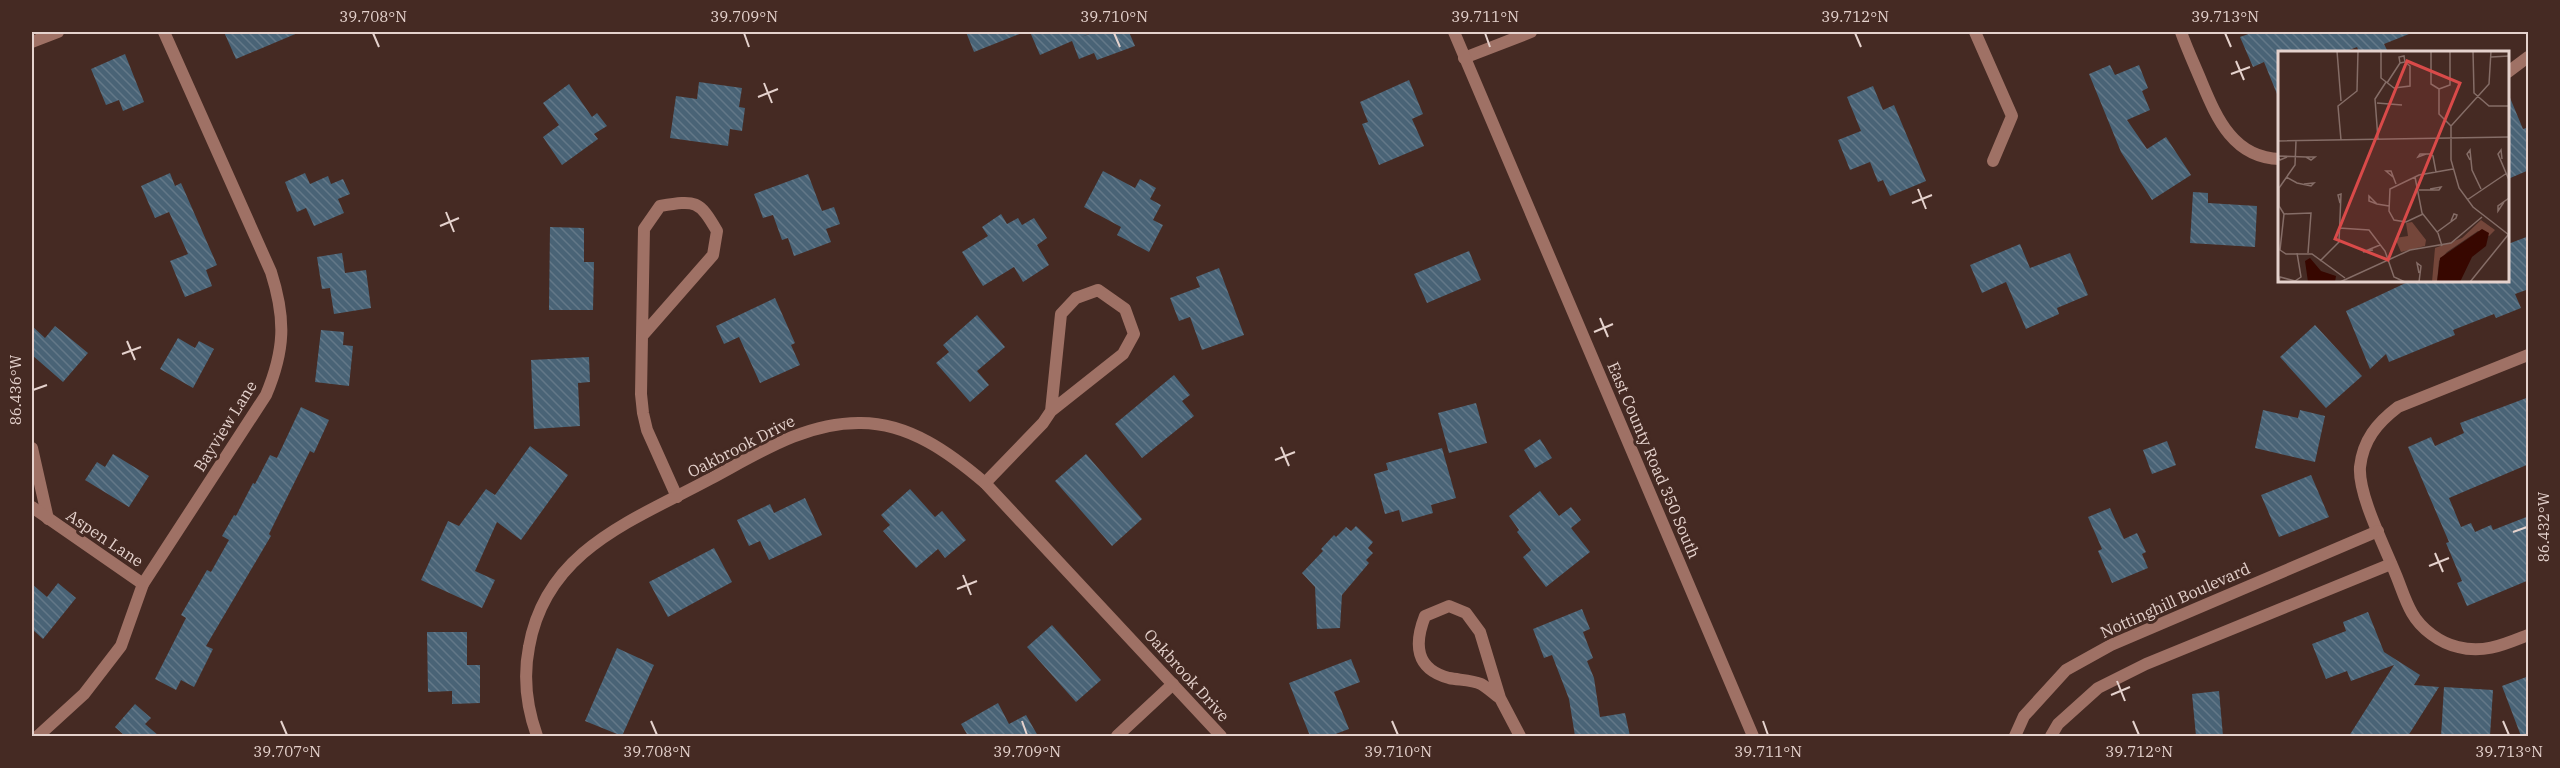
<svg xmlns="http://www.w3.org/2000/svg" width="2560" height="768" viewBox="0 0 2560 768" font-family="'IBM Plex Serif',serif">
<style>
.building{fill:url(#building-back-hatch)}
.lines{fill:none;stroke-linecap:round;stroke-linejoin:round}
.minor{stroke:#9f7165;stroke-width:12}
.tertiary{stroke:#9f7165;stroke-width:12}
.ticks{fill:none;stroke:#e5d2cd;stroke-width:2}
.labels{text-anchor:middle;stroke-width:6;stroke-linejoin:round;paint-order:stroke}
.street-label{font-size:16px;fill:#e5d2cd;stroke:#452a23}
.inset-road{fill:none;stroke:#856d67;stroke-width:1.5}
.view{fill:#d94a49;fill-opacity:0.15;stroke:#d94a49;stroke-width:3}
.inset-edge{fill:none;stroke:#e5d2cd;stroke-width:3}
.neatline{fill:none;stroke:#e5d2cd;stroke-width:2}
.ticks-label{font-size:15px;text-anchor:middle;fill:#e5d2cd}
</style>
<defs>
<pattern id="building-back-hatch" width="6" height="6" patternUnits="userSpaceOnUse" patternTransform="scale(1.5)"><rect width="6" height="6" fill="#496376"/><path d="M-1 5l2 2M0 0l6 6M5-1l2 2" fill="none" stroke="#637888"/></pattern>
</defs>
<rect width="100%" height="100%" fill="#452a23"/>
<g class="building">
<polygon points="224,32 300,32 236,59"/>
<polygon points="966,32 1022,32 1022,33 974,52"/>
<polygon points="1030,32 1093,32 1081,37 1095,32 1129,32 1135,46 1097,60 1094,53 1079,59 1072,41 1040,55"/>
<polygon points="2254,32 2414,32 2384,44 2388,52 2359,52 2357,47 2344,52 2280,52 2279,99 2264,62 2253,67 2240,37"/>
<polygon points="125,54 144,102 123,111 119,100 106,105 91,69"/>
<polygon points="2110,65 2115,75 2139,65 2148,88 2142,91 2150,110 2127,120 2147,149 2166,137 2191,175 2152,200 2121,152 2089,74"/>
<polygon points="1409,80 1423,114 1412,119 1424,146 1379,165 1362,124 1368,122 1360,102"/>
<polygon points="699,82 742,88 739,107 745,108 742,131 730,129 728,146 670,138 676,96 697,99"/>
<polygon points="569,84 592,117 597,113 607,126 594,134 598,139 562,165 543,137 559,125 543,103"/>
<polygon points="1873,86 1883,110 1894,105 1926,181 1890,196 1883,180 1878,182 1870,162 1850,170 1838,140 1861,131 1847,97"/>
<polygon points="2508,93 2523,129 2529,127 2529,170 2508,179"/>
<polygon points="1103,171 1135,188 1140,179 1156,188 1150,199 1161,205 1153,220 1163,225 1149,252 1117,235 1121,227 1084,207"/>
<polygon points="170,173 175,186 181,183 217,265 206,270 212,286 185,297 170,261 188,254 169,212 155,218 141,186"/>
<polygon points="305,173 310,184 328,176 331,184 343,179 350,194 338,199 344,213 314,226 306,208 297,212 285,182"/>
<polygon points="808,174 822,211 834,207 840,224 826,229 831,242 794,256 788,238 782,240 773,215 763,218 754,194"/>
<polygon points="2193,192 2208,193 2208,203 2257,206 2255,247 2190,243"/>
<polygon points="1001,214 1007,224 1018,218 1022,225 1034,218 1047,238 1037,245 1049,265 1023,282 1014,267 983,286 962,252 988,236 982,227"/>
<polygon points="550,227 584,228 584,262 594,262 593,310 549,310"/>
<polygon points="2529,236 2529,289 2515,294 2521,308 2496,318 2494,314 2453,330 2455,335 2389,362 2386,354 2370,369 2346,311 2412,280 2508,280 2508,244"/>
<polygon points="2020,244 2030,268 2070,253 2088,295 2057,308 2059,314 2026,329 2006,282 1982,293 1970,265"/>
<polygon points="1469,251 1481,280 1427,303 1414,274"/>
<polygon points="342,253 345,273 366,270 371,308 334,314 330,288 322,289 317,257"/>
<polygon points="1219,268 1244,335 1202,350 1190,317 1179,321 1170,298 1200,287 1196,277"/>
<polygon points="775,298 795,343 791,345 800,365 760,383 739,337 724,344 716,326"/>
<polygon points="977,315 1005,347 977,371 989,385 970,402 936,363 949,352 943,345"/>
<polygon points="2315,325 2362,376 2326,408 2280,357"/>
<polygon points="32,326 45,338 55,326 88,353 63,382 32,355"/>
<polygon points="321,330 344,332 343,345 353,346 349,386 315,382"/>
<polygon points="178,338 195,348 199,341 214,349 193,388 160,369"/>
<polygon points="589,357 590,382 578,383 580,426 534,429 531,360"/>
<polygon points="1174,375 1190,395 1182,401 1194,416 1142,458 1115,424"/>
<polygon points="2529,397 2529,464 2449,498 2461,527 2471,523 2475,532 2491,525 2493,530 2529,516 2529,580 2467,606 2457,583 2462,581 2446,543 2449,542 2408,447 2431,437 2435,446 2464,433 2460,423"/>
<polygon points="1476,403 1487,443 1449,453 1438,413"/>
<polygon points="301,407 329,420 314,453 310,451 269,534 271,536 265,546 206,646 213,649 194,687 181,680 176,690 155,679 186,618 181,615 207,570 211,572 229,540 222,536 234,515 236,516 253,483 255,484 270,455 277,458"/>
<polygon points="2263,410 2298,418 2300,410 2325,416 2315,462 2255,448"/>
<polygon points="1540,439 1552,458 1535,468 1524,450"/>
<polygon points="2167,441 2176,465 2152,474 2143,450"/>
<polygon points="530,446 568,475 521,540 497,522 475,571 495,580 482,608 421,580 448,521 459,526 486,489 495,495"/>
<polygon points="1442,448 1456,498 1431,505 1433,513 1402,522 1399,510 1385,514 1374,474 1388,470 1386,463"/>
<polygon points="113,454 149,476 129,507 85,480 97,462 105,467"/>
<polygon points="1086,454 1142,519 1112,546 1055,481"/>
<polygon points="2311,475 2329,517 2279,537 2261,495"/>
<polygon points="910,489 935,517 942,511 966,540 945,558 938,549 916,568 883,531 890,525 881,515"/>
<polygon points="1540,491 1559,516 1571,507 1581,520 1571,528 1590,552 1546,587 1523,557 1531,550 1517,532 1519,530 1509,516"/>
<polygon points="805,498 822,535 769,560 760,541 749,546 737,520 770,504 774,513"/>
<polygon points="2110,508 2124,539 2137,533 2146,552 2142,554 2148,568 2112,583 2098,551 2102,549 2088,517"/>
<polygon points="1356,526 1373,542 1368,548 1373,553 1366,560 1369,563 1342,595 1340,628 1317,629 1315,587 1302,573 1323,551 1321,549 1334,535 1336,537 1346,527 1351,531"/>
<polygon points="714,548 732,582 668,617 649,582"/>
<polygon points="58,583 76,598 43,639 32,629 32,584 47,597"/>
<polygon points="1582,609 1590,629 1583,632 1593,658 1587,661 1594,678 1600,717 1625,713 1630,736 1575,736 1569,699 1552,655 1544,658 1533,629"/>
<polygon points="2368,612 2384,652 2420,675 2414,685 2439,687 2408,736 2349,736 2394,665 2351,681 2347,671 2326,679 2312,644 2346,631 2343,622"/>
<polygon points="1052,625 1101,680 1076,702 1027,647"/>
<polygon points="427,632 467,632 467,665 480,665 480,703 452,704 452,691 428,692"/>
<polygon points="617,648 654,665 622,736 585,721"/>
<polygon points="1351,659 1360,682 1334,692 1349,729 1330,736 1310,736 1289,683"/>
<polygon points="2529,676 2529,736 2521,736 2502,686"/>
<polygon points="2444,687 2493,690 2490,736 2441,736"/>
<polygon points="2219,691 2223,736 2196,736 2192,694"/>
<polygon points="998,703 1009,724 1026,715 1038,736 968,736 961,724"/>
<polygon points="135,704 151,718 145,724 159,736 125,736 115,727"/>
</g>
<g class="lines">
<g class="minor">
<polyline points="1975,32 2012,116 1993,161"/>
<path d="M 2181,32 C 2187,49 2195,66 2202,83 C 2217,119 2234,158 2280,159"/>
<polyline points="32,42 58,32"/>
<polyline points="1464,58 1531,32"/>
<polyline points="2508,72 2528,57"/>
<path d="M 642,336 L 644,229 L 660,206 C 696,200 699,200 717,231 L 713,255 L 642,336 L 641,394 L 643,413 L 647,430 L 677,497"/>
<path d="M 2528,355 L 2398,407 C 2377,423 2363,440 2360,467 C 2358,495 2385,547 2396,575 C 2401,587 2405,601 2412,613 C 2421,629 2440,643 2458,647 C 2484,654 2505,644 2528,635"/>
<polyline points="32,448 48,519"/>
<polyline points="985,483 1043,423 1051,411 1123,354 1134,334 1125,309 1098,290 1076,298 1061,314 1051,411"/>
<polyline points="32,507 143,584"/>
<path d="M 1500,698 C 1494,694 1488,688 1481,684 C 1472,680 1459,680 1449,678 C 1415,669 1414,644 1425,616 L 1449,606 L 1466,613 L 1480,632 L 1500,698 L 1520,736"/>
<path d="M 38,736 L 84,694 L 121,646 L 143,584 L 266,395 C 285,350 286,319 271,272 L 164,32"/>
<path d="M 537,736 C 527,708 523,677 529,647 C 546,550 632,521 710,479 C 757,454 805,422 861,423 C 909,423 950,453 985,483 L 1221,736"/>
<polyline points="1117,736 1173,684"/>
<polyline points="2015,736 2024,716 2066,670 2111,645 2378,531"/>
<polyline points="2051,736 2058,724 2098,688 2146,664 2391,564"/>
</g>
<polyline class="tertiary" points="1454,32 1753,736"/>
</g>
<path class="ticks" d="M 373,33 L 379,47M 744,33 L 749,47M 1114,33 L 1120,47M 1485,33 L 1490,47M 1855,33 L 1861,47M 2225,33 L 2231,47M 2236,61 L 2244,80M 2231,74 L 2250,67M 764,83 L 772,103M 758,97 L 778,89M 1918,189 L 1926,209M 1912,203 L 1932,195M 446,212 L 454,232M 440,226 L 459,218M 1600,318 L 1608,337M 1594,332 L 1613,324M 127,341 L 135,360M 122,354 L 141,347M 33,390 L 47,385M 1281,447 L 1289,466M 1275,460 L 1295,452M 2513,532 L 2527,527M 2435,553 L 2443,572M 2429,566 L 2449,558M 963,575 L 971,595M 957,589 L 977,581M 2117,681 L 2125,701M 2111,695 L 2130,687M 281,721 L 287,735M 651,721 L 657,735M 1022,721 L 1027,735M 1392,721 L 1398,735M 1763,721 L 1768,735M 2133,721 L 2139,735M 2503,721 L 2509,735"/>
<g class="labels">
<g class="street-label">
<text transform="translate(225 426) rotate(-58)" y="6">Bayview Lane</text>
<text transform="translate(741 446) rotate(-27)" y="6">Oakbrook Drive</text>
<text transform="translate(1654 460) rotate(67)" y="6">East County Road 350 South</text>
<text transform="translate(105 538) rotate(34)" y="6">Aspen Lane</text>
<text transform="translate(2175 600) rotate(-24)" y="6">Nottinghill Boulevard</text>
<text transform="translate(1187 675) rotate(48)" y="6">Oakbrook Drive</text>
</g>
</g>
<g transform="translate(2278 51)">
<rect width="231" height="231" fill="#452a23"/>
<path d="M 203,169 L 217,179 L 211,185 L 200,180 L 169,201 L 161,210 L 159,231 L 154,231 L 157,197 L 184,187 ZM 134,171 L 148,189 L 147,195 L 123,201 L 117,187 L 130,185 L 128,172 Z" fill="#74463a"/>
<path d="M 204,178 L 211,182 L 208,195 L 194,206 L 182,231 L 159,231 L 162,207 ZM 32,207 L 43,220 L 58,225 L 57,231 L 30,231 L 27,210 Z" fill="#370700"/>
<path class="inset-road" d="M 59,0 L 63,50M 103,0 L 103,27 L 116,37 L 132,35 L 132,15 L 127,11M 153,0 L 153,33 L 161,38M 195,0 L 196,42 L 211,55 L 231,55M 213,0 L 211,33 L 173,75 L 173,109 L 181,137 L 195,156 L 231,184M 213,6 L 231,5M 109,32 L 122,12 L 121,6 L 126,5 L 127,11 L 122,12M 161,38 L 172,34 L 172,0M 161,38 L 161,63 L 173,75M 99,52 L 124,54M 100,88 L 97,48 L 108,31M 63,89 L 60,55 L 79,40 L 80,0M 0,90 L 231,86M 18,90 L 17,114 L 1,137 L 1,155 L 6,163 L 2,199 L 8,203 L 34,203 L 67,227M 148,103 L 140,106 L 142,103 L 152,103 L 155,105 L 158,121M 9,106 L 2,109 L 0,105 L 28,106 L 33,109 L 37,106 L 28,106M 224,108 L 223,99 L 220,103 L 231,129M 192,109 L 189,103 L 192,99 L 194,119 L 203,138M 8,126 L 19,132 L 33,135 L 36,132 L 26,133M 115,126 L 108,120 L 113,120 L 118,133M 137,126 L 144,162 L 160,182 L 164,195M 141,139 L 161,139 L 163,136 L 152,138M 189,149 L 229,122M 226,151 L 220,160 L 220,155 L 231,147M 99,153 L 91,150 L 91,145 L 99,153 L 111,155M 6,163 L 33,162 L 30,202M 145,163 L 128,171 L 116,169 L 111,160 L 112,138 L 141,124 L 175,118M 61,177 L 91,179 L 107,200 L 116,226 L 127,231M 159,181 L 178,167 L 179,164 L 176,163 L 173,170M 95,199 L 85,201 L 102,194M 42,210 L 61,191 L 63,143 L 60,144 L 62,152M 141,222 L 139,212 L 143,215 L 141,231M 1,231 L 2,226 L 17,230 L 23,226 L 19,202M 62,231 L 132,199 L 173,192 L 204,166M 192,231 L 230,184"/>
<path class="view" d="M 129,10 L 182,32 L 110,209 L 57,188 Z"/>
<rect width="231" height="231" class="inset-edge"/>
</g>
<rect width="2560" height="768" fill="none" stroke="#452a23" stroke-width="66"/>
<rect x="33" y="33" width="2494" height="702" class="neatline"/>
<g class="ticks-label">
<text x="373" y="22">39.708°N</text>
<text x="744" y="22">39.709°N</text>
<text x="1114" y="22">39.710°N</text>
<text x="1485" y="22">39.711°N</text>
<text x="1855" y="22">39.712°N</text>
<text x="2225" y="22">39.713°N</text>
<text transform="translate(16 390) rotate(-90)" y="5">86.436°W</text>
<text transform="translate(2544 527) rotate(-90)" y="5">86.432°W</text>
<text x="287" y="757">39.707°N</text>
<text x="657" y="757">39.708°N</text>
<text x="1027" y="757">39.709°N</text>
<text x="1398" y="757">39.710°N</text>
<text x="1768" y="757">39.711°N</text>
<text x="2139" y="757">39.712°N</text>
<text x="2509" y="757">39.713°N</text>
</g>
</svg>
